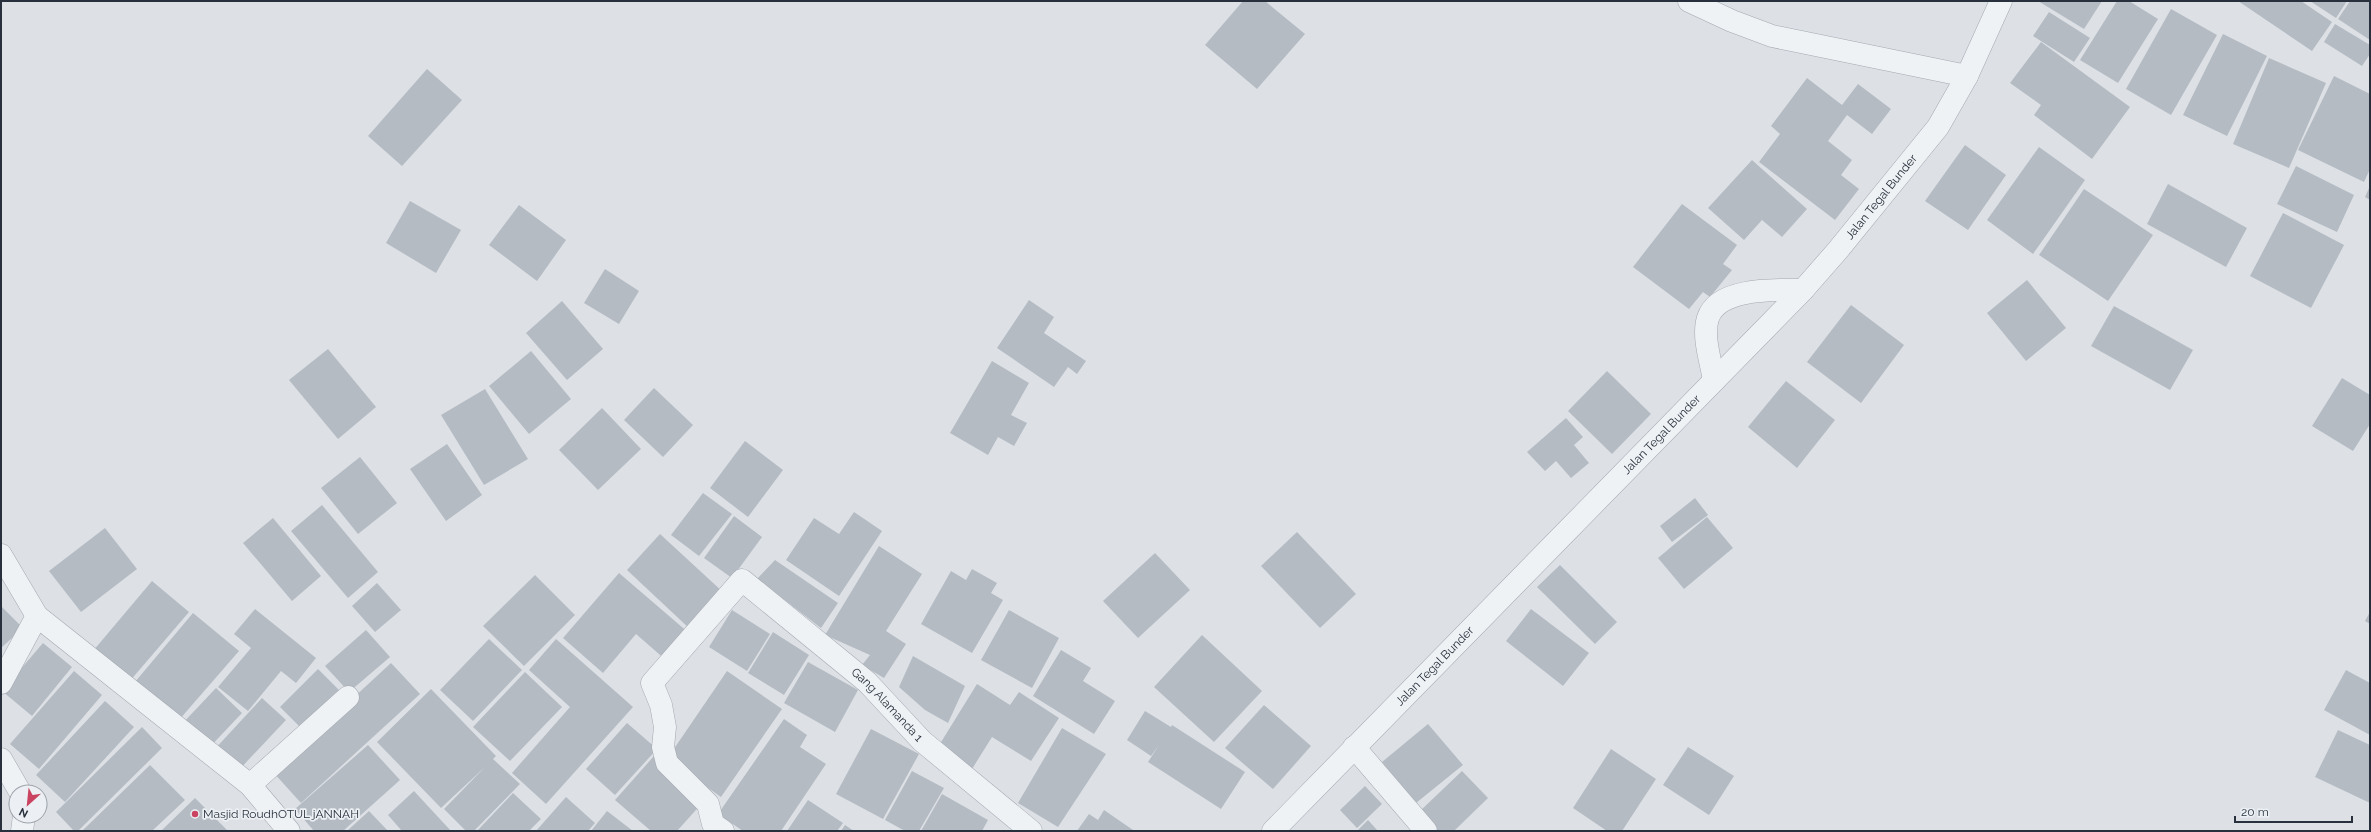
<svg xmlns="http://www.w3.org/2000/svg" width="2371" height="832" viewBox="0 0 2371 832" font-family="Raleway,sans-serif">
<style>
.building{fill:#b4bbc3}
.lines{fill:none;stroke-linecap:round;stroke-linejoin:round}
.minor-casing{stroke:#a3a8b0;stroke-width:23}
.minor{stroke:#eff2f5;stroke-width:22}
.poi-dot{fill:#ca4461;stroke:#ecf0f4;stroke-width:1.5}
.labels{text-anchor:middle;stroke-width:3.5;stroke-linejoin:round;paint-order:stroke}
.street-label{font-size:12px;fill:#27303c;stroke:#ecf0f4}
.poi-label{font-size:12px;fill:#27303c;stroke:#ecf0f4;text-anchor:start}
</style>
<rect width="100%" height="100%" fill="#dde1e6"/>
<g class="building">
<polygon points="1243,1 1265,1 1305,34 1257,89 1205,45"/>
<polygon points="2038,1 2102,1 2084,29"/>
<polygon points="2117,1 2129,1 2158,19 2118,83 2080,60"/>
<polygon points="2238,1 2301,1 2332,22 2312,51"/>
<polygon points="2310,1 2347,1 2336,18"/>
<polygon points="2350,1 2370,1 2370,40 2338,19"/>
<polygon points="2171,9 2217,35 2171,115 2126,89"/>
<polygon points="2049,12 2090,38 2074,62 2033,36"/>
<polygon points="2335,24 2370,45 2370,54 2362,66 2324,42"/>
<polygon points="2223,34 2267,56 2227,136 2183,115"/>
<polygon points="2041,42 2130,107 2092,159 2034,115 2041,105 2010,83"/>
<polygon points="2269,58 2326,83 2289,168 2233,144"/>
<polygon points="427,69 462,100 402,166 368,136"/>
<polygon points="2334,76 2370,94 2370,169 2364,182 2298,150"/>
<polygon points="1807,78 1842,105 1858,84 1891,109 1872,134 1847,115 1828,141 1852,160 1841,175 1859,189 1835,220 1759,162 1780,134 1771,126"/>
<polygon points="1965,145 2006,175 1968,230 1925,201"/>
<polygon points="2039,147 2085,180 2033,254 1987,220"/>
<polygon points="1752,160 1807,209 1782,237 1762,220 1744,240 1708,208"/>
<polygon points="2296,166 2354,195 2337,232 2277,204"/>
<polygon points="2168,184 2247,228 2226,267 2147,224"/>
<polygon points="2370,186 2370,200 2365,197"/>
<polygon points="2084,189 2153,235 2108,301 2039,255"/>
<polygon points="410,201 461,230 436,273 386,243"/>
<polygon points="1682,204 1737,245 1723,264 1732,270 1710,297 1703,292 1689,309 1633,267"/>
<polygon points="519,205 566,240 537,281 489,245"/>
<polygon points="2283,213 2344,245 2311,308 2250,276"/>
<polygon points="605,269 639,291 619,324 584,303"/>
<polygon points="2027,280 2066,328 2026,361 1987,313"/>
<polygon points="1029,300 1054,317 1044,333 1086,361 1077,374 1068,367 1054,387 997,348"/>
<polygon points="562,301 603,349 567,380 526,333"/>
<polygon points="1851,305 1904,345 1861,403 1807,362"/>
<polygon points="2114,306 2193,350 2170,390 2091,346"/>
<polygon points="328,349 376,407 338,439 289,380"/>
<polygon points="531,351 571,399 529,434 489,386"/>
<polygon points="992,361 1029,383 1011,415 1027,423 1014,446 998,437 988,455 950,433"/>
<polygon points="1607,371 1651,414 1612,454 1568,411"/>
<polygon points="2342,378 2370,395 2370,424 2353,451 2312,426"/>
<polygon points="1786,381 1835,420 1797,468 1748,427"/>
<polygon points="654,388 693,425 663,457 624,420"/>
<polygon points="485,389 528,459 484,485 441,415"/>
<polygon points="602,408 641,449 598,490 559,450"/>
<polygon points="1566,418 1583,437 1574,445 1589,463 1571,478 1556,461 1545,471 1527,452"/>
<polygon points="745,441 783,470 748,517 710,488"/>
<polygon points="447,444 482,495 446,521 410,469"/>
<polygon points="360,457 397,503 358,534 321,488"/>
<polygon points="703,493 732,514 699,556 671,535"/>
<polygon points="1695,498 1708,515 1672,542 1660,526"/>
<polygon points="322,505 378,572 348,598 291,531"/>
<polygon points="854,512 882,531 839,596 786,560 814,518 839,534"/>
<polygon points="734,516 762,537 732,578 704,558"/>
<polygon points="1707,517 1733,548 1684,589 1658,558"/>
<polygon points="273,518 321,576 292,601 243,543"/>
<polygon points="105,528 137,569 81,612 49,571"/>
<polygon points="1297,532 1356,594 1320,628 1261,566"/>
<polygon points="660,534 724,593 690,629 627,570"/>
<polygon points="879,546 922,574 886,631 906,644 884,678 862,665 870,655 825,635"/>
<polygon points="1155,553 1190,590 1138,638 1103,601"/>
<polygon points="775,560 838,603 821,628 757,579"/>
<polygon points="1560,565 1617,622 1595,644 1537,587"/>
<polygon points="972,569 997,583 991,593 1003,600 972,653 921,624 951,571 966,580"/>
<polygon points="619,573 690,634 667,661 636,634 603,673 563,638"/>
<polygon points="535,575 575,615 524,666 483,626"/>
<polygon points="152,581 189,612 129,682 93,651"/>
<polygon points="377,583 401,610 375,632 352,606"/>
<polygon points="1,606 23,628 1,648"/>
<polygon points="255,609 316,658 296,683 281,671 248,711 218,687 251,648 234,634"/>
<polygon points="1531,609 1589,653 1563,686 1506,641"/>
<polygon points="732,610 770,634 747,671 709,647"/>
<polygon points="1009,610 1059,638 1032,688 981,660"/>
<polygon points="2370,612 2370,624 2365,621"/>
<polygon points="193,613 239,651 179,720 135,682"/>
<polygon points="366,630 390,657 349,692 325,666"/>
<polygon points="773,632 809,655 784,695 748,673"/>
<polygon points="1202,635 1262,691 1214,742 1154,687"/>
<polygon points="489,639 522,670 473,721 440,690"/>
<polygon points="556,639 633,707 546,804 512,773 570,707 529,670"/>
<polygon points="43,643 72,667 32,716 2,691"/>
<polygon points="1061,650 1091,668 1083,681 1115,701 1094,734 1033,696"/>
<polygon points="913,656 965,686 948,723 925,710 899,687"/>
<polygon points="808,662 858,690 835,732 784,703"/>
<polygon points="391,663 420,694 301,803 273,772"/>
<polygon points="318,669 344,695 306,733 280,707"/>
<polygon points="2346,670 2370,683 2370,735 2324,710"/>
<polygon points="74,671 102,695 39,769 10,744"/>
<polygon points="727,671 782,709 721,797 667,759"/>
<polygon points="525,672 562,707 510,761 473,727"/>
<polygon points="977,684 1010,705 1019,692 1059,718 1031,761 992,737 972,769 938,747"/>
<polygon points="216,688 242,713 207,750 181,725"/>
<polygon points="431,689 496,756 493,759 520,784 474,831 466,831 444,809 485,767 441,808 377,742"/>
<polygon points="262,698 286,720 237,772 213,751"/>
<polygon points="105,701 134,727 65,802 36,775"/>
<polygon points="1264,705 1311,746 1273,789 1225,748"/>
<polygon points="1145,711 1171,727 1172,725 1245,772 1221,809 1148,762 1159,745 1151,756 1127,740"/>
<polygon points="784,719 807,735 800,747 826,764 781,831 743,831 718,814"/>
<polygon points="627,723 657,749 615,795 586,769"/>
<polygon points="1428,724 1463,765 1416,803 1382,762"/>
<polygon points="142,727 162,748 78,831 74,831 56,812"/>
<polygon points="1062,728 1106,754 1058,827 1018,803"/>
<polygon points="871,729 919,754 883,819 836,794"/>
<polygon points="2338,730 2370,745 2370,803 2315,777"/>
<polygon points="368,745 400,780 343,831 314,831 295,809"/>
<polygon points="1688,747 1734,776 1709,815 1663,785"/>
<polygon points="1611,749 1656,779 1622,831 1607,831 1573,808"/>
<polygon points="654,756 704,801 677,831 651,831 615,800"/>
<polygon points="150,765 185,800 152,831 82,831"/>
<polygon points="912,771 944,788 919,831 905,831 885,820"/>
<polygon points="1462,771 1488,798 1454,831 1438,831 1419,812"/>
<polygon points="1365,786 1382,804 1357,828 1340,810"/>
<polygon points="414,791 451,831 402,831 388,815"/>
<polygon points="513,793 541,819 529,831 477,831"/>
<polygon points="942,794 988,820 982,831 921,831"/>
<polygon points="566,797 595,823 588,831 536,831"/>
<polygon points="195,798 228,831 161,831"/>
<polygon points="808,800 843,823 837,831 787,831"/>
<polygon points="1104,810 1133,830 1077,831 1089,814 1098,820"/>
<polygon points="369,811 388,831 347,831"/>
<polygon points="607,811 633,831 591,831"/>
<polygon points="1368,820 1378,831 1357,831"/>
<polygon points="845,825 854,831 841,831"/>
</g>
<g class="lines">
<defs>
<g id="minor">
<polyline points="1689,1 1732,21 1772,36 1967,76"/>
<path d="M 1714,380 C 1711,362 1702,336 1708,318 C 1718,287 1776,290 1803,290"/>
<polyline points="1,555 37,616"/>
<polyline points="1,683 37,616 250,785 289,831"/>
<polyline points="1354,747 1426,831"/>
<polyline points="1,759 20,792"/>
<polyline points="250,785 348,697"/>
<polyline points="22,831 24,816"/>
<path id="s1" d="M 723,831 L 713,824 L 708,804 L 667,763 L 663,747 L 665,727 L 661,705 L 652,683 L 742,580 L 867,682 L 922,741 L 1031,831"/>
<path id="s2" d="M 1273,831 L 1803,290 L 1838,250 L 1938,127 L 1967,76 L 2001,1"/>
</g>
</defs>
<use href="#minor" class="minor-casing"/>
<use href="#minor" class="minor"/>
</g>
<circle class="poi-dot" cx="195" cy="814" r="4"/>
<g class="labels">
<g class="street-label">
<text dy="4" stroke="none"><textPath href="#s2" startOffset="879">Jalan Tegal Bunder</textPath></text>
<text dy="4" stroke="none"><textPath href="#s2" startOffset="555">Jalan Tegal Bunder</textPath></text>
<text dy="4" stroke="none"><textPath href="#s2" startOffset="231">Jalan Tegal Bunder</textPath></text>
<text dy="4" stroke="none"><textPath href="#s1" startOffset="502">Gang Alamanda 1</textPath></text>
</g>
<g class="poi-label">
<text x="203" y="818">Masjid RoudhOTUL jANNAH</text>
</g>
</g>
<rect width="2371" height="832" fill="none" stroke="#27303c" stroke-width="4"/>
<g transform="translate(28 804) rotate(207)"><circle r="19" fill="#ecf0f4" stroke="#9da3aa"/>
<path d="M0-3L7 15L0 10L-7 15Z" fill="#ca4461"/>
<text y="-6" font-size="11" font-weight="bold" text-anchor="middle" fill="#27303c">N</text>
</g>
<path d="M2235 816v6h117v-6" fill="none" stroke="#27303c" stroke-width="2"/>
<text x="2241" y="816" font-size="12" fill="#27303c" stroke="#ecf0f4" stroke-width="3" paint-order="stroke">20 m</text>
</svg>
